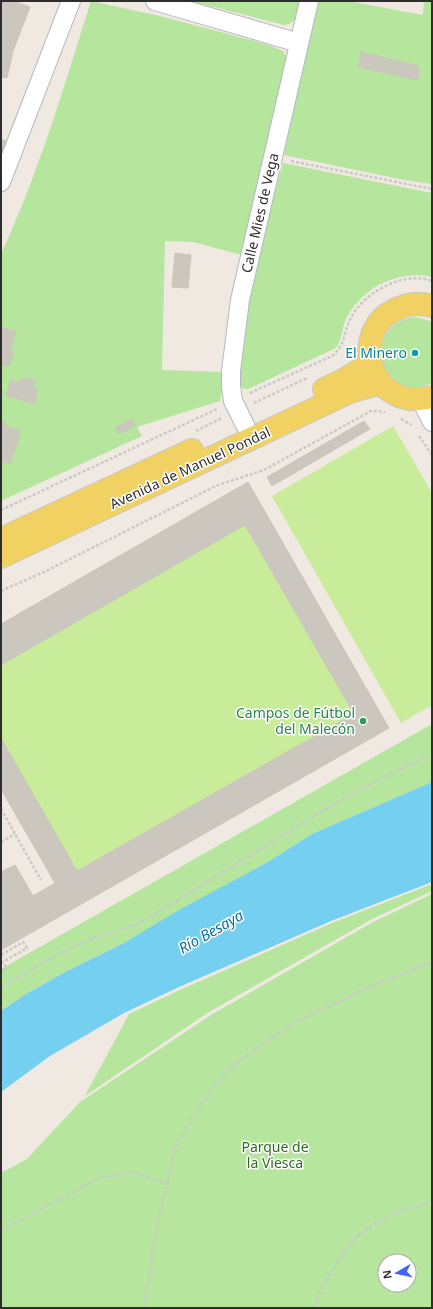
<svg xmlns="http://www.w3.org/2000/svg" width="433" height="1309" viewBox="0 0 433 1309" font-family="'Noto Sans',sans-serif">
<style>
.green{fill:#b6e59e;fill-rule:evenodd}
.pitch{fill:#c9ec9a}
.water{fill:#75cff0}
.building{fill:#cbc7bf;stroke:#cbc5ba}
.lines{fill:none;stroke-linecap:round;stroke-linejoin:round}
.minor-casing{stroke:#b4b7c1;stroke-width:20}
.major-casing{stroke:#c9c9c9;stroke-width:24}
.path{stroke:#c9c9c9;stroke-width:2.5;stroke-dasharray:3 2;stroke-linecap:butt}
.minor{stroke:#fff;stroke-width:18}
.major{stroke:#f2d163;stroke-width:22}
.culture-dot{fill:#0f9aa8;stroke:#fff;stroke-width:1.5}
.leisure-dot{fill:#2e9e5b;stroke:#fff;stroke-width:1.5}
.labels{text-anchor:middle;stroke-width:3;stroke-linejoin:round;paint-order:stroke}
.street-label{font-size:14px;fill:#2e2e2e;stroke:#fff}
.culture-label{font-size:14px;fill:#0d838f;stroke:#fff;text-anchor:end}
.leisure-label{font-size:14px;fill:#27864d;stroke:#fff;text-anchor:end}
.park-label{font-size:14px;fill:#2c6e1b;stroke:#fff}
.water-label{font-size:15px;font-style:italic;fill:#0d6fa3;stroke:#fff}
</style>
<rect width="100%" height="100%" fill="#efe9e1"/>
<g class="green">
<path d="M 91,1 L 160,16 L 269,45 L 283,51 L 289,61 L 242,255 L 193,242 L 165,241 L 162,370 L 225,372 L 220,401 L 137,427 L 142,436 L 1,501 L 1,254 C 39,173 64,86 91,1 Z"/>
<polygon points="191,1 300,1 295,20 289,24 284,25"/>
<path d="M 317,1 L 348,1 L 423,15 L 424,1 L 432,1 L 432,184 L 404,180 L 284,155 ZM 361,53 L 419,66 L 418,79 L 358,67 Z"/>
<path d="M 283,163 L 432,193 L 431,232 L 432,232 L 432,277 C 398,269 361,288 346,319 C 342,328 342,340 336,348 L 248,389 L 243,389 L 241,386 L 236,388 L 240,339 L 264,230 Z"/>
<path d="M 414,317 L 424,319 L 432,322 L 432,383 C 383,407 356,327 414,317 Z"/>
<polygon points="432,724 432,782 312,834 268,862 124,943 67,971 26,994 1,1011 1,969"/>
<polygon points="432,884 432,891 372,919 209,1012 85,1096 129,1014 180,990 332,923"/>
<path d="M 432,894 L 432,1308 L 1,1308 L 1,1173 L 27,1159 L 80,1102 L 211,1015 L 373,922 ZM 385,1261 L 409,1261 L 409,1285 L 385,1285 Z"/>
</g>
<g class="pitch">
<polygon points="393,426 432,493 432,705 401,723 272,496"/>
<polygon points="245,525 354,714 77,871 1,738 1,665"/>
</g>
<polygon class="water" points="432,782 432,882 331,921 179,987 124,1013 50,1056 1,1092 1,1011 26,994 67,971 124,943 179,910 268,862 312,834"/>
<g class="building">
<polygon points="1,1 13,1 30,7 13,51 7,78 1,77"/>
<polygon points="361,52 419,66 418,80 358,67"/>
<polygon points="1,139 8,142 1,161"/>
<polygon points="175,253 191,255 188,288 172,287"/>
<polygon points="2,327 16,332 10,350 14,352 9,366 1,365 1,331"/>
<polygon points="22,377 35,381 33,388 38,389 34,404 6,395 11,380 20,383"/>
<polygon points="131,419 135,425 119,434 115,428"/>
<polygon points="364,421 370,429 272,486 267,477"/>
<polygon points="1,422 6,423 5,426 21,431 10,464 3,462 1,467"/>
<polygon points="248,482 389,728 1,950 1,872 15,865 33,896 55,883 1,789 1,738 77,871 354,714 245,525 1,665 1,624"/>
</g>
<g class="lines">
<defs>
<g id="minor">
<polyline points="155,1 299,43"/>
<polyline points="1,182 71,1"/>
<polyline points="421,400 432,422"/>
<polyline points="245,425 233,401 231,386 231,371 240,300 309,1"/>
</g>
<g id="major">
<path d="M 432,306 C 422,303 412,303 402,307 C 345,325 368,414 432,397"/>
<polyline points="324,389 345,379 371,363"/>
<polyline points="1,539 192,450"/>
<polyline points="1,557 350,392 381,383"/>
</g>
</defs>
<use href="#minor" class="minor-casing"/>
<use href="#major" class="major-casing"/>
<g class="path">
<polyline points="291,161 432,189"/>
<path d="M 250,393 L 332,356 C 346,345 343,332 351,318 C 363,293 404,270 432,281"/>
<polyline points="254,403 307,378"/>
<polyline points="401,419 412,425"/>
<polyline points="196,431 222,418"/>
<polyline points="419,436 432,455"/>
<polyline points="1,510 217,409"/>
<polyline points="1,591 46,571 218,485 264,470 371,411 379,411 385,413"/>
<polyline points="1,809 41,880"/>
<polyline points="1,842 15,834"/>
<polyline points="1,955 23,942 27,948 3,962"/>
<polyline points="1,963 3,962 7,968 1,972"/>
<path d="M 1,987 C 32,969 63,950 96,937 C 113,931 130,928 145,920 L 332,805 L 394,772 L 432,755"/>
<polyline points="1,1231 101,1177 133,1172 167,1184"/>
<polyline points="144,1308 156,1231 175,1149 198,1109 228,1069 295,1022 367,988 432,962"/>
<polyline points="314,1308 321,1289 336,1265 354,1239 377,1222 397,1212 432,1202"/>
</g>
<use href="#minor" class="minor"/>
<use href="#major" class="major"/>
</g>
<circle class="culture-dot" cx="415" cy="353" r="4"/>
<circle class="leisure-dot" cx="363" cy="721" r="4"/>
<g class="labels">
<g class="street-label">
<text transform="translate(260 213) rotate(-77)" y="5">Calle Mies de Vega</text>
<text transform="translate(190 468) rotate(-25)" y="5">Avenida de Manuel Pondal</text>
</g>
<g class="culture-label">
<text x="407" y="358">El Minero</text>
</g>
<g class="leisure-label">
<text x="355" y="718">Campos de Fútbol<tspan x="355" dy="16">del Malecón</tspan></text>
</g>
<g class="park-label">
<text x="275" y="1152">Parque de<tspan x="275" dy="16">la Viesca</tspan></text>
</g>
<g class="water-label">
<text transform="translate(211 932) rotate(-30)" y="5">Río Besaya</text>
</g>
</g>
<rect width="433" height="1309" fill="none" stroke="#2e2e2e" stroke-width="4"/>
<g transform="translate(397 1273) rotate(261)"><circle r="19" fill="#ffffff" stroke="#ababab"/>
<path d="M0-3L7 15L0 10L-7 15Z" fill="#4264fb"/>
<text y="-6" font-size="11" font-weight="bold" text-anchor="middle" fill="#2e2e2e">N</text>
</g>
</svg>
